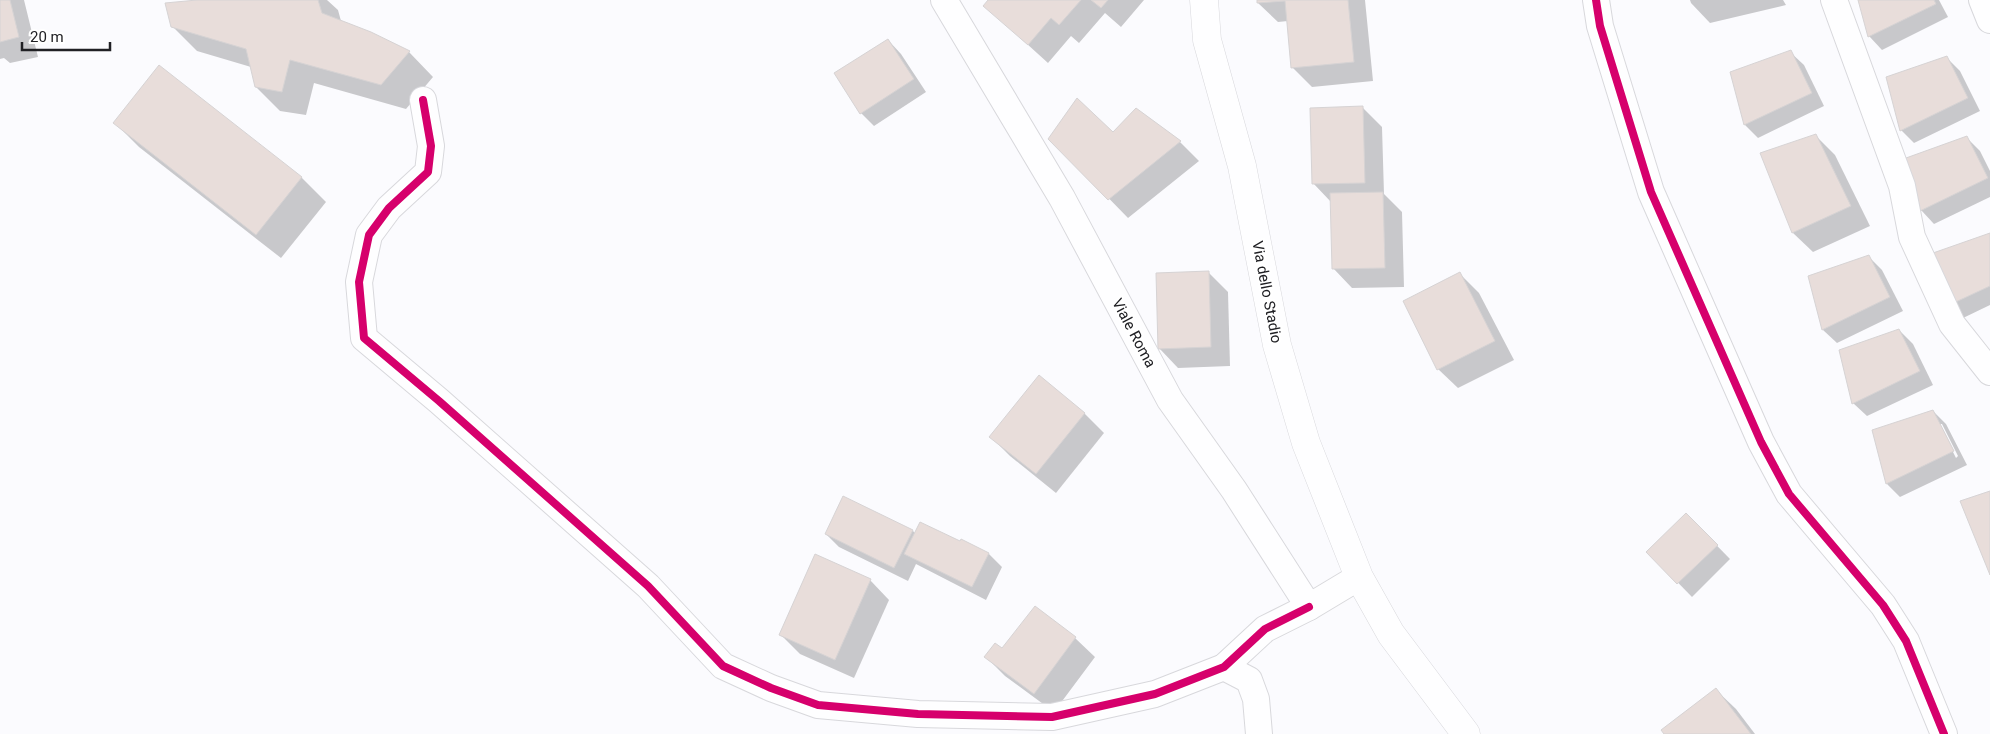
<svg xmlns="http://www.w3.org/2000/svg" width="1990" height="734" viewBox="0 0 1990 734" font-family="Roboto,sans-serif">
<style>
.shadow{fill:#0003;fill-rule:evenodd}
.building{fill:#e8ddda;stroke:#d6d3d4}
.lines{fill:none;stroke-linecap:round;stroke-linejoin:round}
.minor-casing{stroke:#d8d8dc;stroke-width:28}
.tertiary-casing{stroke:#d8d8dc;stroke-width:29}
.minor{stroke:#fefeff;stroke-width:26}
.tertiary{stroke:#fefeff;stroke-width:28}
.cycleway-casing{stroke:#fff;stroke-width:11}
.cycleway{stroke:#d6006c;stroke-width:8}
.labels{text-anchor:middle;stroke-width:5;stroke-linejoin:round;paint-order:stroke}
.street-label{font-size:15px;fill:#202024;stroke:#fff}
</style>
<rect width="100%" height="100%" fill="#fbfbfe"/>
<g class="shadow">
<polygon points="0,0 24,0 38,57 10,63 4,58 0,59"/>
<polygon points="209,0 327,0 338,10 341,21 370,33 409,52 433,77 406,109 314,83 306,115 280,111 256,87 251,67 197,51 172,26"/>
<polygon points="990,0 1144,0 1121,27 1105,13 1079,43 1071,36 1048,63 985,6"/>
<polygon points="1258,0 1365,0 1373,81 1312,87 1292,67 1288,21 1278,22 1258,3"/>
<polygon points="1690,0 1783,0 1786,5 1710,23 1691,3"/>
<polygon points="1859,0 1939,0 1948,17 1882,50 1869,36"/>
<polygon points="888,40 901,54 926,92 874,126 861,113"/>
<polygon points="1790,52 1804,65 1824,106 1758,138 1745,125 1731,73"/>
<polygon points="1946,57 1960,71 1980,111 1914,143 1901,130"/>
<polygon points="159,67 302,178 326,202 281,258 139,147 115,123"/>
<polygon points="1363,108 1382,127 1384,194 1402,212 1404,287 1352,288 1333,268 1331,202 1313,183"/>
<polygon points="1137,110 1180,142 1199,161 1128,218 1050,138 1113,134"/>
<polygon points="1816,136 1835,155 1870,226 1813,252 1793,233 1761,153"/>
<polygon points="1967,138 1980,151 1990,171 1990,197 1934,224 1921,210"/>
<polygon points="1990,235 1990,305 1961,319 1948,306"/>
<polygon points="1869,257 1882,270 1903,311 1837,343 1823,330 1810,277"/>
<polygon points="1209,273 1228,292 1230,366 1178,368 1159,348"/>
<polygon points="1460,274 1479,293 1514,360 1458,388 1438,369"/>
<polygon points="1899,330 1913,344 1933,385 1867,416 1853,403"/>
<polygon points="1039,377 1085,414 1104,433 1056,493 1010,456 991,437"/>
<path d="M 1933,411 L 1946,424 L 1967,465 L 1900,497 L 1887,484 L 1873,431 ZM 1939,424 L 1942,424 L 1958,456 L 1956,458 Z"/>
<polygon points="1686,514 1730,559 1692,597 1648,552"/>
<polygon points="913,531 916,534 961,543 962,541 989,554 1002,567 986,600 916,564 908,581 839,547 826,534"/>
<polygon points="870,580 889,600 854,678 800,654 780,634"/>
<polygon points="1035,608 1075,638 1095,657 1054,712 1005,676 986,657 1003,650"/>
<polygon points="1716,690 1736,709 1755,734 1666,734"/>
</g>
<g class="building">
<polygon points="0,0 10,0 19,37 0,42"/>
<polygon points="197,0 318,0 322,13 371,32 410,51 381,85 290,60 282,92 255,87 246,49 171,27 165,3"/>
<polygon points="988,0 1081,0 1059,25 1051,18 1028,45 983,6"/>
<polygon points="1091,0 1108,0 1101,8"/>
<polygon points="1257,0 1348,0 1354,62 1291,68 1285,1 1257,3"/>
<polygon points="1858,0 1934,0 1936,4 1868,37"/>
<polygon points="888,39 914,79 860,114 834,73"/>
<polygon points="1791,50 1812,93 1744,125 1730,72"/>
<polygon points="1947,56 1968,98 1900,131 1886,77"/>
<polygon points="159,65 302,177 256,235 113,123"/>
<polygon points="1077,98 1113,132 1136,108 1181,141 1108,200 1048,139"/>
<polygon points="1363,106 1365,183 1312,184 1310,108"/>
<polygon points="1816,134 1851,206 1792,233 1760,153"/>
<polygon points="1967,136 1988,178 1920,211 1906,158"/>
<polygon points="1383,192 1385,268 1332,269 1330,193"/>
<polygon points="1990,233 1990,286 1947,306 1933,253"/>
<polygon points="1869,255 1890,297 1822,330 1808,276"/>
<polygon points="1209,271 1211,347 1158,349 1156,273"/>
<polygon points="1460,272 1495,341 1437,370 1403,301"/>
<polygon points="1899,329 1920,371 1852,404 1839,350"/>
<polygon points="1039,375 1085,413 1036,474 989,437"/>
<polygon points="1933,410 1954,451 1886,484 1872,430"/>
<polygon points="1990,491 1990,575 1960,501"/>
<polygon points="843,496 913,530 894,568 825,534"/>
<polygon points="1686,513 1718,545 1677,584 1646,552"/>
<polygon points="920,522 960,541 961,539 989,553 972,587 904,554"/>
<polygon points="815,554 871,579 835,660 779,635"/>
<polygon points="1035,606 1076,637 1034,694 984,657 995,643 1002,648"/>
<polygon points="1716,688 1751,734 1664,734 1661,730"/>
</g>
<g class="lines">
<defs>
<g id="minor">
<polyline points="944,0 1062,198 1170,400 1234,490 1309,607 1359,577"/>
<polyline points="1596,0 1600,26 1651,192 1761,442 1789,494 1883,605 1906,641 1944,734"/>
<polyline points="1834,0 1902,186 1912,237 1952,324 1990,372"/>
<polyline points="1982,0 1990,20"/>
<polyline points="423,100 431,146 428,172 389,208 369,235 359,282 364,338 439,401 648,586 723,666 771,688 818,705 918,714 1052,717 1155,694 1224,667 1265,629 1309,607"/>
<polyline points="1224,667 1249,680 1256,699 1259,734"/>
</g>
<polyline id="tertiary" points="1204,0 1207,40 1242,166 1277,345 1306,443 1359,577 1391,634 1466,734"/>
</defs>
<use href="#minor" class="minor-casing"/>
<use href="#tertiary" class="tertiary-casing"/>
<use href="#minor" class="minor"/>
<use href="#tertiary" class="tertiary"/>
<defs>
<g id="cycleway">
<polyline points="1596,0 1600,26 1651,192 1761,442 1789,494 1883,605 1906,641 1944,734"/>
<polyline points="423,100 431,146 428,172 389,208 369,235 359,282 364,338 439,401 648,586 723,666 771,688 818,705 918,714 1052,717 1155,694 1224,667 1265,629 1309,607"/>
</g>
</defs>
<use href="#cycleway" class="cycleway-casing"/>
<use href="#cycleway" class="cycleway"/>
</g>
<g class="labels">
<g class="street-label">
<text transform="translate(1267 292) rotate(79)" y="5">Via dello Stadio</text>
<text transform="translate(1134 333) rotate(62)" y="5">Viale Roma</text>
</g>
</g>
<path d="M22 42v8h88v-8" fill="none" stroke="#202024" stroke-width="2.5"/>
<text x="30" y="42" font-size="15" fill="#202024" stroke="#ffffff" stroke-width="4" paint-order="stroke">20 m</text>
</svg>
